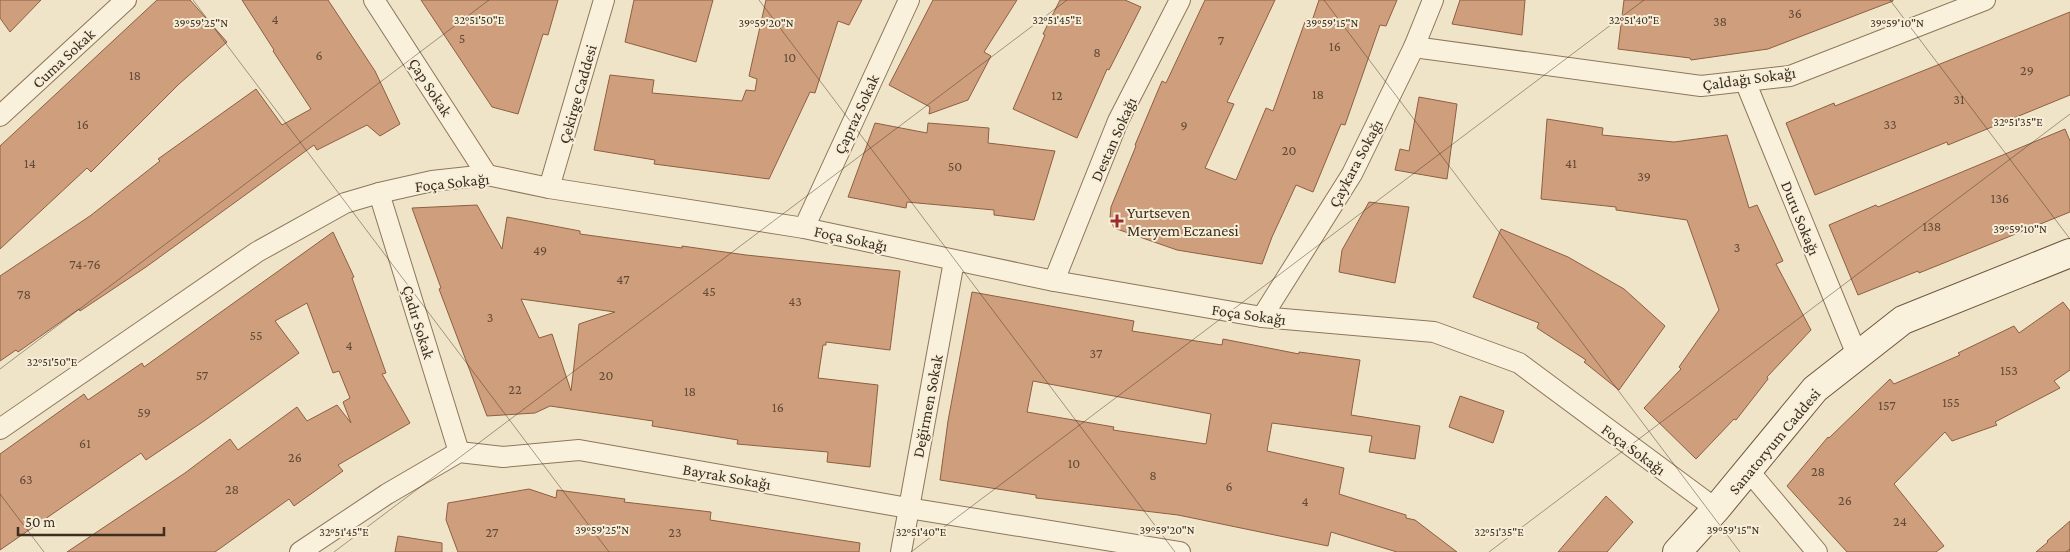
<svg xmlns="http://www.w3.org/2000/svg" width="2070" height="552" viewBox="0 0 2070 552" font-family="'Crimson Pro',serif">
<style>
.building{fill:#cf9f7d;stroke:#8d5f41;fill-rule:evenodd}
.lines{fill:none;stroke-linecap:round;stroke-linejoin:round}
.street-casing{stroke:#8d765c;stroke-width:22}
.secondary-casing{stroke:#6f573f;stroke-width:30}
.street{stroke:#faf1dc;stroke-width:20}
.secondary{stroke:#faf1dc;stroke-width:28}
.ticks{fill:none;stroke:#3d2e20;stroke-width:1;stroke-opacity:0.45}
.poi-dot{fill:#9e2a2b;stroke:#f7eed8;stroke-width:2}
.labels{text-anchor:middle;stroke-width:4;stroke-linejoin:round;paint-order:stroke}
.number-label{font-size:14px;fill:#624a37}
.street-label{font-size:16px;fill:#3d2e20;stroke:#f7eed8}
.poi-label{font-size:16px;fill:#3d2e20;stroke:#f7eed8;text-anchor:start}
.ticks-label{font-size:12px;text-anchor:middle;fill:#3d2e20;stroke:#f7eed8;stroke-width:4;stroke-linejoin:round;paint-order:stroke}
</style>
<rect width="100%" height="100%" fill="#f0e4c8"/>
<g class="building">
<polygon points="0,0 41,0 10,32 0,18"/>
<polygon points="157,0 190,0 227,42 179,84 91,172 87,168 0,249 0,146"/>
<polygon points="242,0 328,0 375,71 400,124 380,136 367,125 317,150 314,145 146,267 80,311 79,309 18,352 16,350 0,361 0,276 90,216 160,161 158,159 256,89 282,125 311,109 273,51 274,50"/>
<polygon points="421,0 558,0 548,35 543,34 518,114 492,107"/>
<polygon points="634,0 713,0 696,62 625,42"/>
<polygon points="766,0 862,0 849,25 838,21 815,93 810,92 769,179 654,164 655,160 594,150 610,75 654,80 652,93 742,101 746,90 755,91 757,79 749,76"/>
<polygon points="933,0 1017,0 984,52 991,56 968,100 929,114 930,107 889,85"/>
<polygon points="1060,0 1125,0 1141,7 1109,70 1107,69 1077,138 1013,109 1045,35 1043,34"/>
<polygon points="1205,0 1275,0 1227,102 1234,104 1205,168 1236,180 1266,108 1273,111 1306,19 1312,21 1319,0 1397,0 1386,26 1380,25 1345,125 1341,124 1313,192 1296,185 1272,237 1262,264 1177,250 1114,228 1110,218 1111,207 1136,146 1135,145 1162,81 1166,83"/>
<polygon points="1460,0 1525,0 1522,35 1452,24"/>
<polygon points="1624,0 1893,0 1893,1 1768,49 1691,60 1690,58 1618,49"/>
<polygon points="2070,12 2070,95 1948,145 1947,142 1815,195 1786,123 1834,103 1835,106"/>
<polygon points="1419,97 1457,104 1447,179 1395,170 1400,149 1409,151"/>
<polygon points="1547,119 1603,128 1602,135 1674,142 1727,135 1749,208 1757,205 1783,261 1776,264 1811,330 1767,377 1768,379 1736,420 1734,419 1696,459 1644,408 1681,369 1679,367 1719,310 1687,220 1616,210 1616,207 1541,199"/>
<polygon points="875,123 927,133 928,123 989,128 988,143 1055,151 1034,220 994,215 994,210 907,202 906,208 848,197"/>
<polygon points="2065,129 2070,141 2070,212 1919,273 1918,271 1858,295 1829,225 1876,205 1878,207"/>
<polygon points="1369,202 1409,207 1395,283 1339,272 1342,250"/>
<path d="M 477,205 L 502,249 L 507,217 L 580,231 L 580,234 L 682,248 L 682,246 L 746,255 L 900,271 L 890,350 L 826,342 L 826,345 L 823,345 L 818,378 L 878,385 L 870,467 L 827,462 L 828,452 L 737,444 L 738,440 L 652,426 L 653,421 L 550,406 L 535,413 L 487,416 L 439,289 L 441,288 L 412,208 ZM 521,299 L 615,312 L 579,324 L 571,391 L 552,334 L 539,338 Z"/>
<polygon points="1501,229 1568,257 1624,289 1665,326 1619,390 1584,362 1586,360 1537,328 1539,323 1473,297"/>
<polygon points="333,232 354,277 352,278 386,373 382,374 410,423 338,465 343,471 294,506 289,499 215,552 67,552 185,473 230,439 238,450 297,407 307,421 337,405 351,423 343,402 350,398 339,371 333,373 307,303 275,321 299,353 204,421 146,460 141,453 0,550 0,454 84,394 88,400 142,363 144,367"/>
<path d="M 972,292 L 1134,321 L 1132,331 L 1222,345 L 1223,339 L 1299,354 L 1299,352 L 1360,360 L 1351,415 L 1420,426 L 1415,459 L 1369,452 L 1372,436 L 1272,423 L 1267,451 L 1344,468 L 1339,494 L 1406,515 L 1406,518 L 1415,520 L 1457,552 L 1397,552 L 1331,532 L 1328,546 L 1178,515 L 1036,498 L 1036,495 L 940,480 L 948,421 ZM 1033,381 L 1211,414 L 1206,444 L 1113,430 L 1114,427 L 1027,412 Z"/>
<polygon points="2063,302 2070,311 2070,370 2054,381 2060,388 1995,422 1997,425 1952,441 1945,432 1894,484 1944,546 1936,552 1847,552 1787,486 1828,437 1829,438 1890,379 1894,384 1960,355 1958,353 2014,326 2019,333"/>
<polygon points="1460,396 1504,411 1493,443 1449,427"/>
<polygon points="529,489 556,498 557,490 625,499 624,502 711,512 710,520 860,543 859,552 458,552 446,520 448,503"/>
<polygon points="1606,496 1633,522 1607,552 1558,552"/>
<polygon points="2070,521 2070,552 2036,552 2048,542 2047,541"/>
<polygon points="398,536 442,543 442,552 395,552"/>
</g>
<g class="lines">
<defs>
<g id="street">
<polyline points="374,0 487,175"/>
<polyline points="1414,47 1701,86 1790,76 1985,0"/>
<polyline points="1745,81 1857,355"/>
<polyline points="0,116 126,0"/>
<polyline points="549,188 604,0"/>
<polyline points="379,193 459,452"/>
<polyline points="804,228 909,0"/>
<polyline points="1054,281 1118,121 1180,0"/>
<polyline points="1262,317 1352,174 1414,47 1433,0"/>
<polyline points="0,429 257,252 345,203 379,193 432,181 487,175 549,188 804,228 1054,281 1262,317 1434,332 1519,363 1716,509"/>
<polyline points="1748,470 1817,552"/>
<polyline points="300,552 387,494 459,452 503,457 579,450 908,508 1180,552"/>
<polyline points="901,552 954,261"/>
</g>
<polyline id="secondary" points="1677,552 1716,509 1815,389 1903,320 2070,253"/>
</defs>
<use href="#street" class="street-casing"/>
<use href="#secondary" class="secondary-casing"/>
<use href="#street" class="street"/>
<use href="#secondary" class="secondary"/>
</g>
<path class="ticks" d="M 193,0 L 609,552M 759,0 L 1175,552M 1324,0 L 1740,552M 1890,0 L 2070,239M 0,369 L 489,0M 0,494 L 44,552M 334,552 L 1067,0M 911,552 L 1644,0M 1489,552 L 2070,114M 2066,552 L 2070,549"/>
<path class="poi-dot" d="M1114.5 213.5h5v5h5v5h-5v5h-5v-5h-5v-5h5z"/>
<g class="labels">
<g class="number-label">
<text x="1795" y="18">36</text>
<text x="275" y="24">4</text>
<text x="1720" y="26">38</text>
<text x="462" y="43">5</text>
<text x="1221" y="45">7</text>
<text x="1335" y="51">16</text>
<text x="1097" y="57">8</text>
<text x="319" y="60">6</text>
<text x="790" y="62">10</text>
<text x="2027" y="75">29</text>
<text x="135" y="80">18</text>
<text x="1318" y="99">18</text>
<text x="1057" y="100">12</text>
<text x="1959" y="104">31</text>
<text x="83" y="129">16</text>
<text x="1890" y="129">33</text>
<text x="1184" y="130">9</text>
<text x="1289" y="155">20</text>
<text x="30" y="168">14</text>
<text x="1571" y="168">41</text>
<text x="955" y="171">50</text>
<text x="1644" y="181">39</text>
<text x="2000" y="203">136</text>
<text x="1932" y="231">138</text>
<text x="1737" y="252">3</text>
<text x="540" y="255">49</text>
<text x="85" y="269">74-76</text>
<text x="623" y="284">47</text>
<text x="709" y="296">45</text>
<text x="24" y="299">78</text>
<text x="795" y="306">43</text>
<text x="490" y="322">3</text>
<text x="256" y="340">55</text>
<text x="349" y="350">4</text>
<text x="1096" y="358">37</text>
<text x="2009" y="375">153</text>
<text x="202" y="380">57</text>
<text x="606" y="380">20</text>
<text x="515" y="394">22</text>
<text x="690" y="396">18</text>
<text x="1951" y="407">155</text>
<text x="1887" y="410">157</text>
<text x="778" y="412">16</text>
<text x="144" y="417">59</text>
<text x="85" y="448">61</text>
<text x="295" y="462">26</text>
<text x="1074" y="468">10</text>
<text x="1818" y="476">28</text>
<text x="1153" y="480">8</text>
<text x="26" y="484">63</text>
<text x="1229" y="491">6</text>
<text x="232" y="494">28</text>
<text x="1845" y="505">26</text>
<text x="1305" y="506">4</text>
<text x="1900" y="526">24</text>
<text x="492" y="537">27</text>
<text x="675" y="537">23</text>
</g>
<g class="street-label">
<text transform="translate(63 58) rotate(-43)" y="6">Cuma Sokak</text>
<text transform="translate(1749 78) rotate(-8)" y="6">Çaldağı Sokağı</text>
<text transform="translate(431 87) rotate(57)" y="6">Çap Sokak</text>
<text transform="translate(577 94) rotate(-74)" y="6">Çekirge Caddesi</text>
<text transform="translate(856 114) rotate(-65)" y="6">Çapraz Sokak</text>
<text transform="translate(1113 139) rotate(-66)" y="6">Destan Sokağı</text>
<text transform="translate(1355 163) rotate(-62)" y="6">Çaykara Sokağı</text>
<text transform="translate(452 182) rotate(-6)" y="6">Foça Sokağı</text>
<text transform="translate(1801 218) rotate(68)" y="6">Duru Sokağı</text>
<text transform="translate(851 238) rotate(12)" y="6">Foça Sokağı</text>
<text transform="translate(1249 314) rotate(8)" y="6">Foça Sokağı</text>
<text transform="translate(419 322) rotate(73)" y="6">Çadır Sokak</text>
<text transform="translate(927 406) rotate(-79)" y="6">Değirmen Sokak</text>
<text transform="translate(1774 441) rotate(-50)" y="6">Sanatoryum Caddesi</text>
<text transform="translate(1634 449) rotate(36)" y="6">Foça Sokağı</text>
<text transform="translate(727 476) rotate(10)" y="6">Bayrak Sokağı</text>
</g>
<g class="poi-label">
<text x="1127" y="218">Yurtseven<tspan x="1127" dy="18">Meryem Eczanesi</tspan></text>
</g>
</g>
<g class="ticks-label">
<text x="479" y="24">32°51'50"E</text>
<text x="1057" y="24">32°51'45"E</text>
<text x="1634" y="24">32°51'40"E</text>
<text x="201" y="27">39°59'25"N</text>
<text x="766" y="27">39°59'20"N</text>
<text x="1332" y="27">39°59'15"N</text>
<text x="1897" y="27">39°59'10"N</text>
<text x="2018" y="126">32°51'35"E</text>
<text x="2020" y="233">39°59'10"N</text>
<text x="52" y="366">32°51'50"E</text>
<text x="602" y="534">39°59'25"N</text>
<text x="1167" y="534">39°59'20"N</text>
<text x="1733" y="534">39°59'15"N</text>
<text x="344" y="536">32°51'45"E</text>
<text x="921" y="536">32°51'40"E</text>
<text x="1499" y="536">32°51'35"E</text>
</g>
<path d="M18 527v8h146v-8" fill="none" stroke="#3d2e20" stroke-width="2.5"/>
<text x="25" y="527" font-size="15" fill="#3d2e20" stroke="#f7eed8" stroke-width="4" paint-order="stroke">50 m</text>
</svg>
